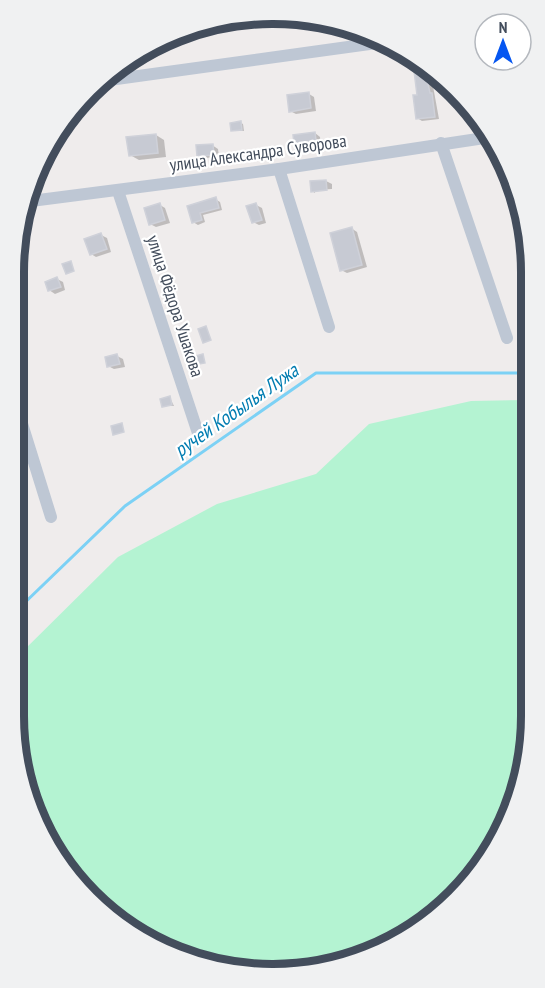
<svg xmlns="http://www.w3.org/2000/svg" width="545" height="988" viewBox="0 0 545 988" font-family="'PT Sans Narrow',sans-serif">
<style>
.green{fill:#b4f3d2}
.shadow{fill:#0003}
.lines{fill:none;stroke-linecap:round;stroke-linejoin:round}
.stream{stroke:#7cd1f5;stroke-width:3}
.building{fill:#c7cad3;stroke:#cfd1d9;stroke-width:1.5}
.minor{stroke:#bec7d4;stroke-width:12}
.labels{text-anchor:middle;stroke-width:4.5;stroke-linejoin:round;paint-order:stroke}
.street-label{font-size:18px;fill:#434d5c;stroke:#fff}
.water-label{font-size:20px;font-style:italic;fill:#007cb1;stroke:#fff}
.rim{fill:none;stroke:#434d5c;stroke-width:8}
</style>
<rect width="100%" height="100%" fill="#efecec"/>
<g class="green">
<polygon points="307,16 315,19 181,35 206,22"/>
<polygon points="530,400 531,732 497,845 443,910 371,955 289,974 205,966 128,931 67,873 27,798 14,715 14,660 118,557 217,504 316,474 369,424 471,401"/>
</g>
<g class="shadow">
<polygon points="426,71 431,75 439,119 422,121 417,118 419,96 416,73"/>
<polygon points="309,94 314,97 316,111 296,114 290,111"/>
<polygon points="241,123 243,124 244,131 233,130"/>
<polygon points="315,133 320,137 322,150 302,153 296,150"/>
<polygon points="156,135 164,140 166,157 139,160 130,155"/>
<polygon points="212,145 218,149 219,157 204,158 198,155"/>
<polygon points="326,181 332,184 332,189 315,190 315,193 312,191 311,182"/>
<polygon points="215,199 220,202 222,210 203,215 205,222 198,225 193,222 189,207"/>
<polygon points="160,205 165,208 170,223 156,227 150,224"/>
<polygon points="256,205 262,208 266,223 259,225 253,222"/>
<polygon points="351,228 357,232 367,267 347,273 341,270"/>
<polygon points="101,235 107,238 111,252 96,257 91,254"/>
<polygon points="57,279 63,282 65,290 55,294 49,290"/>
<polygon points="117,356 123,359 125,367 114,369 108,366"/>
<polygon points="170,398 174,406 163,406"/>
</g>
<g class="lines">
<polyline class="stream" points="14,613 125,506 316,373 530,373"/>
</g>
<g class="building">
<polygon points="425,70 430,93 432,93 435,117 416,119 413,95 417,95 414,71"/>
<polygon points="309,92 311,108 289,112 287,95"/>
<polygon points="241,121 242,130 231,131 230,123"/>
<polygon points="315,132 317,148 295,151 293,135"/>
<polygon points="156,134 158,153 129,156 126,137"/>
<polygon points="213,144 214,155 197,156 196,145"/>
<polygon points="326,180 327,190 311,192 310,181"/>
<polygon points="216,197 219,208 200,213 202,220 192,223 187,206"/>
<polygon points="160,203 165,220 149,225 144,208"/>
<polygon points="256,203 262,220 252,223 246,206"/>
<polygon points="352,227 362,265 340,271 330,233"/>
<polygon points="101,233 107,249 90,255 84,239"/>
<polygon points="71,261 74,271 66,274 62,264"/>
<polygon points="57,277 61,287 48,291 45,282"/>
<polygon points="206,326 211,340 203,343 198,329"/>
<polygon points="117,354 120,364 107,367 105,357"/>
<polygon points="203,354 205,363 194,365 192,357"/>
<polygon points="170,396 172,405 162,407 160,399"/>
<polygon points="122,423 124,432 113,435 111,426"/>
</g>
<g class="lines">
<g class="minor">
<polyline points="102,81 384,42"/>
<polyline points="441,143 507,338"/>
<polyline points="279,169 329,327"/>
<polyline points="118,191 198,433"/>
<polyline points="31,201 279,169 491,137"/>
<polyline points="14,398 51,517"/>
</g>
</g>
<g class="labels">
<g class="street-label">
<text transform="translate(258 153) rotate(-8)" y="6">улица Александра Суворова</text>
<text transform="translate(175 306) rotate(72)" y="6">улица Фёдора Ушакова</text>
</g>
<g class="water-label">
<text transform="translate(236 410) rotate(-35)" y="7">ручей Кобылья Лужа</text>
</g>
</g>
<path d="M0 0H545V988H0ZM272 24H273A248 248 0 0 1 521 272V716A248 248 0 0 1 273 964H272A248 248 0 0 1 24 716V272A248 248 0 0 1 272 24Z" fill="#f0f1f2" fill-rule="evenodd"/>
<path class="rim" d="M272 24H273A248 248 0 0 1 521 272V716A248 248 0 0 1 273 964H272A248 248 0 0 1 24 716V272A248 248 0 0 1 272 24Z"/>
<g transform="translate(503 42)"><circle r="28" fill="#ffffff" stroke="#b4b8be" stroke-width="1.5"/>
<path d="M0-4.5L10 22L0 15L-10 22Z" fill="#0556f1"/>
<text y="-9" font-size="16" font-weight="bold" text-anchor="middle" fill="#434d5c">N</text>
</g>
</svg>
